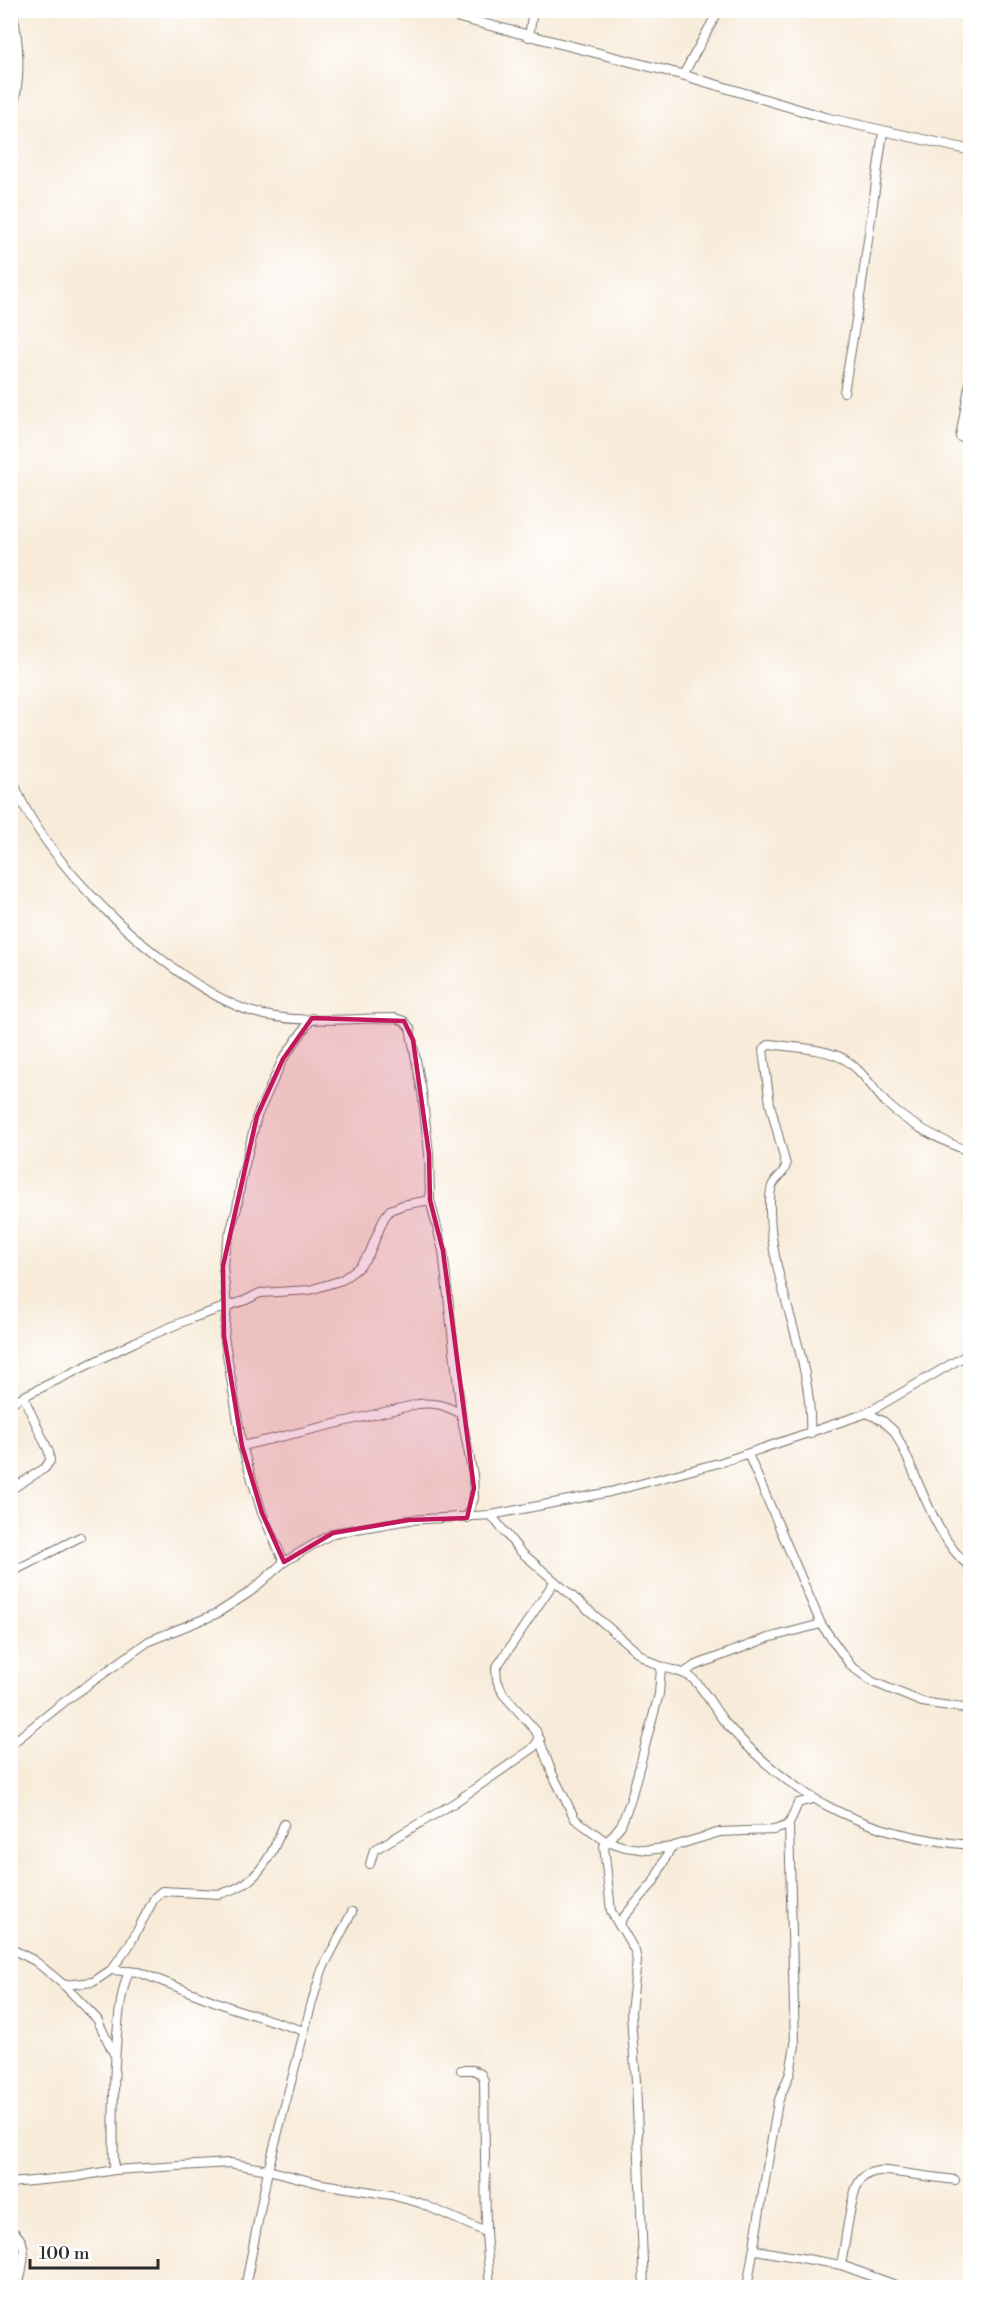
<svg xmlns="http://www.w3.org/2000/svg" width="981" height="2298" viewBox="0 0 981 2298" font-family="'Libre Bodoni',serif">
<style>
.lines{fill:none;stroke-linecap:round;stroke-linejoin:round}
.minor-casing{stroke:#736e68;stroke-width:10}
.tertiary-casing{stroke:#736e68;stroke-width:11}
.minor{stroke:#fff;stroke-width:8}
.tertiary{stroke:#fff;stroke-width:9}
.marked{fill:#c2185b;fill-opacity:0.2;stroke:#c2185b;stroke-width:4.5;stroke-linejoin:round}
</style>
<rect width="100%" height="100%" fill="#fff"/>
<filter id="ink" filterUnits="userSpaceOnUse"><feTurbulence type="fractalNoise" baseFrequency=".0167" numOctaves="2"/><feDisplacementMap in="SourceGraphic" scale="12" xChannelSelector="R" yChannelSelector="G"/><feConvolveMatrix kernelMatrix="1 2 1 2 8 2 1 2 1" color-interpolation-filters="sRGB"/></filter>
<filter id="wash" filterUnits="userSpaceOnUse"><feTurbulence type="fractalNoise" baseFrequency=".008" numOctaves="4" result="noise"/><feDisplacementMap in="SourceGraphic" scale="24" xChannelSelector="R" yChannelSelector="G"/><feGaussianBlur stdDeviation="1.35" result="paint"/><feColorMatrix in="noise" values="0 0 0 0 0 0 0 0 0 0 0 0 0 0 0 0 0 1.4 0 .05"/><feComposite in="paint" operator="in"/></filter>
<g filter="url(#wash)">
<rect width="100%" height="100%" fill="#f8ebd9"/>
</g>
<g filter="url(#ink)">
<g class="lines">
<defs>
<g id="minor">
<polyline points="529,37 533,10"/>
<polyline points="683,75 719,10"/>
<path d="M 10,116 C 22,85 20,42 12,10"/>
<polyline points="844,392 861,290 883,132"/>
<polyline points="960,437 970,382"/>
<path d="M 10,769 C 29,853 172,987 253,1012 C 296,1025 350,1018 395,1018 L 404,1021 L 410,1028 L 422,1092 L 429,1154 L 430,1200 L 443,1251 L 461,1414 L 473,1475 L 474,1498 L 467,1518"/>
<polyline points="10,1403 135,1342 192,1318 246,1300 260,1293 310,1290 342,1280 359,1267 369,1254 384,1218 390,1210 403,1205 430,1200"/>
<path d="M 867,1413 L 883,1421 L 894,1431 C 918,1473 933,1537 970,1567"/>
<path d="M 810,1434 C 814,1358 771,1286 770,1211 C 770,1203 769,1191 773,1184 C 777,1177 784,1174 786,1165 L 770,1104 L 763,1050 L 767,1046 L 771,1044 C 794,1048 824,1048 844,1059 C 861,1069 873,1089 886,1103 C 909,1125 941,1140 970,1152"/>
<path d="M 242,1446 L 418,1404 C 435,1402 445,1405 461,1414"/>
<polyline points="748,1454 821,1624 851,1666 873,1682 922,1702 970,1709"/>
<polyline points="10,1490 45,1468 50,1461 49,1452 24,1398"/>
<path d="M 491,1515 L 520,1551 L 637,1652 C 644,1658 651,1663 660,1666 C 672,1671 685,1671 694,1680 C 708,1694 716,1714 730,1728 C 800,1804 867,1835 970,1845"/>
<polyline points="284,1562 262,1513 242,1446 224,1336 227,1307 223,1266 224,1254 237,1208 241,1181 257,1116 283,1059 312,1018"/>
<polyline points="10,1573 80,1537"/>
<polyline points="554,1582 496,1668 497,1680 503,1694 536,1731 552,1773 575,1819 604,1840 625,1847 648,1850 672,1847"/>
<polyline points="684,1673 694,1666 768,1638 821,1624"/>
<polyline points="10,1745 64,1702 149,1641 216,1614 250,1592 284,1562 333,1533 409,1520 491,1515 610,1492 722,1462 867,1413 970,1353"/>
<polyline points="370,1864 374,1850 454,1803 532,1749 540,1739"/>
<polyline points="620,1927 611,1911 604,1846 621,1825 630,1802 659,1694 661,1667"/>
<polyline points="10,1948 35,1961 64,1985 97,2019 114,2054"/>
<polyline points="111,1970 138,1972 232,2008 304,2031"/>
<path d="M 64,1985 L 93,1982 L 111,1970 L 129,1946 L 155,1897 L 162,1891 L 218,1894 C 256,1887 272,1857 284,1824"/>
<polyline points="461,2070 473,2070 481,2074 484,2081 486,2232 490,2288"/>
<path d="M 114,2170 C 113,2124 113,2080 117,2035 C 119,2014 121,1991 129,1971"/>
<polyline points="10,2183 75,2177 114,2170 230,2163 268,2170 322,2184 391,2195 420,2203 486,2232"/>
<path d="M 10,2230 C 32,2242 22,2264 19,2285"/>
<polyline points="755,2250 841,2265 904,2288"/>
<path d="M 841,2265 C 845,2247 850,2197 858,2184 C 864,2173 875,2170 887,2171 L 955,2180"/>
<polyline points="245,2288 268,2170 312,2002 322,1970 352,1912"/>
<polyline points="644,2288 636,2081 632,2031 631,2011 637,1961 635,1951 621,1927 621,1920 653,1883 670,1849 674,1846 720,1832 774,1830 786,1826 790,1822 798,1803 813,1799"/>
<polyline points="747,2288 778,2102 790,2073 795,2045 789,1824"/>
</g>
<polyline id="tertiary" points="430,10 683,75 827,118 970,150"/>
</defs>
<use href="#minor" class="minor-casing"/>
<use href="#tertiary" class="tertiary-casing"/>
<use href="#minor" class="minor"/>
<use href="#tertiary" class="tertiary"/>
</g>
</g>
<path class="marked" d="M 312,1018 L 404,1021 L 413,1040 L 429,1154 L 430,1200 L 443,1251 L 474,1488 L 467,1518 L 409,1520 L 333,1533 L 284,1562 L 262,1513 L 242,1446 L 224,1336 L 223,1266 L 257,1116 L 283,1059 Z"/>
<rect width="981" height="2298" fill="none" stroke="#fff" stroke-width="36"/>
<path d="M30 2259v9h128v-9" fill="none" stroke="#2b2b2b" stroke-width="3"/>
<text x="39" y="2259" font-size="18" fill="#2b2b2b" stroke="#ffffff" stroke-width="4.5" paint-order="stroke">100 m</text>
</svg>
